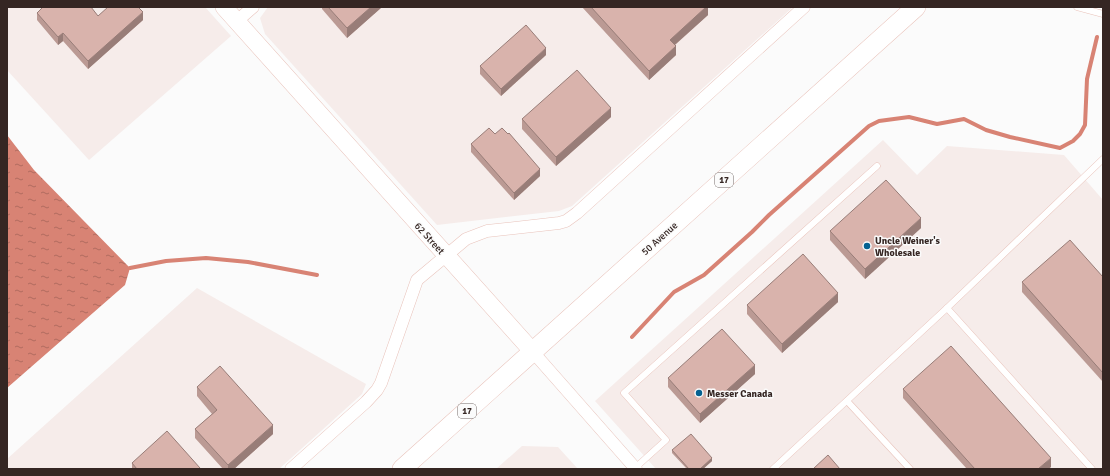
<svg xmlns="http://www.w3.org/2000/svg" width="1110" height="476" viewBox="0 0 1110 476" font-family="Signika,sans-serif">
<style>
.built{fill:#f6ecea}
.water{fill:url(#water-ripples)}
.lines{fill:none;stroke-linecap:round;stroke-linejoin:round}
.stream{stroke:#d88374;stroke-width:4}
.service-casing{stroke:#e9c3bb;stroke-width:7}
.minor-casing{stroke:#e9c3bb;stroke-width:13}
.secondary-casing{stroke:#e9c3bb;stroke-width:18}
.primary-casing{stroke:#e9c3bb;stroke-width:20}
.service{stroke:#fff;stroke-width:6}
.minor{stroke:#fff;stroke-width:12}
.secondary{stroke:#fff;stroke-width:17}
.primary{stroke:#fff;stroke-width:19}
.wall{fill:#bb9a94}
.shaded-wall{fill:#987d78}
.building{fill:#d9b3ac;stroke:#987d78}
.poi-dot{fill:#046191;stroke:#fbfbfb;stroke-width:1.5}
.labels{text-anchor:middle;stroke-width:3;stroke-linejoin:round;paint-order:stroke}
.shield{fill:#fbfbfb;stroke:#706664;stroke-width:1}
.shield-label{font-size:9px;font-weight:bold;fill:#352623}
.street-label{font-size:10px;fill:#352623;stroke:#fbfbfb}
.poi-label{font-size:10px;font-weight:bold;fill:#352623;stroke:#fbfbfb;text-anchor:start}
</style>
<defs>
<pattern id="water-ripples" width="26" height="14" patternUnits="userSpaceOnUse"><rect width="26" height="14" fill="#d88374"/><path d="M2 4q2-2 4 0t4 0M15 11q2-2 4 0t4 0" fill="none" stroke="#b06b5f"/></pattern>
</defs>
<rect width="100%" height="100%" fill="#fbfbfb"/>
<g class="built">
<polygon points="7,7 205,7 231,36 89,160 7,70"/>
<polygon points="268,7 793,7 572,206 559,211 437,225 265,34 260,18"/>
<polygon points="883,140 917,175 947,146 1064,155 1103,200 1103,469 656,469 595,401"/>
<polygon points="197,288 366,384 362,394 279,469 7,469 7,459"/>
<polygon points="522,446 558,447 578,469 496,469"/>
</g>
<polygon class="water" points="7,135 34,170 130,268 125,285 7,388"/>
<g class="lines">
<g class="stream">
<polyline points="130,268 166,261 206,258 248,262 317,275"/>
<polyline points="632,337 674,292 704,275 752,232 769,215 869,126 879,121 909,117 937,124 964,119 986,130 1010,137 1060,148 1073,141 1080,134 1085,125 1087,79 1097,37"/>
</g>
<defs>
<g id="service">
<polyline points="1077,7 1103,14"/>
<polyline points="947,308 1092,469"/>
<polyline points="847,401 910,469"/>
<polyline points="635,468 666,440 624,393 877,166"/>
<polyline points="773,469 947,308 1103,159"/>
</g>
<g id="minor">
<polyline points="237,21 253,7"/>
<polyline points="533,352 636,469"/>
<polyline points="291,469 366,402 377,390 381,383 417,280 466,239 487,231 559,223 566,221 577,213 804,7"/>
</g>
<polyline id="secondary" points="224,7 533,352"/>
<polyline id="primary" points="402,469 916,7"/>
</defs>
<use href="#service" class="service-casing"/>
<use href="#minor" class="minor-casing"/>
<use href="#secondary" class="secondary-casing"/>
<use href="#primary" class="primary-casing"/>
<use href="#service" class="service"/>
<use href="#minor" class="minor"/>
<use href="#secondary" class="secondary"/>
<use href="#primary" class="primary"/>
</g>
<g class="wall">
<polygon points="322,7 382,7 347,38 322,9"/>
<polygon points="582,7 708,7 708,15 675,45 676,55 649,80"/>
<polygon points="37,13 98,16 143,20 88,69 63,41 58,45 37,20"/>
<polygon points="546,55 501,96 480,74 480,66"/>
<polygon points="611,117 556,166 522,129 522,119"/>
<polygon points="495,134 540,176 514,200 471,152 471,144"/>
<polygon points="921,228 865,279 830,240 830,231"/>
<polygon points="1103,277 1103,382 1022,292 1022,282"/>
<polygon points="838,302 782,353 747,314 747,305"/>
<polygon points="755,374 700,423 668,387 668,378"/>
<polygon points="197,387 273,434 234,469 223,469 195,438 195,429 212,414 197,396"/>
<polygon points="903,389 1051,467 1048,469 967,469 903,398"/>
<polygon points="672,450 712,461 703,469 687,469 672,453"/>
<polygon points="132,463 200,469 132,469"/>
</g>
<g class="shaded-wall">
<polygon points="371,7 382,7 347,38 347,28"/>
<polygon points="706,7 708,7 708,15 670,49 670,40"/>
<polygon points="143,12 143,20 88,69 88,61"/>
<polygon points="63,33 63,41 58,45 58,37"/>
<polygon points="676,46 676,55 649,80 649,71"/>
<polygon points="546,48 546,55 501,96 501,89"/>
<polygon points="611,108 611,117 556,166 556,157"/>
<polygon points="540,169 540,176 514,200 514,193"/>
<polygon points="921,218 921,228 865,279 865,269"/>
<polygon points="838,293 838,302 782,353 782,344"/>
<polygon points="755,365 755,374 700,423 700,414"/>
<polygon points="273,425 273,434 234,469 228,469 228,465"/>
<polygon points="712,458 712,461 703,469 700,469"/>
<polygon points="1051,458 1051,467 1048,469 1038,469"/>
</g>
<g class="building">
<polygon points="43,7 91,7 98,16 108,7 138,7 143,12 88,61 63,33 58,37 37,13"/>
<polygon points="328,7 371,7 347,28"/>
<polygon points="591,7 706,7 670,40 676,46 649,71"/>
<polygon points="526,25 546,48 501,89 480,66"/>
<polygon points="577,70 611,108 556,157 522,119"/>
<polygon points="489,128 495,134 502,128 508,134 509,133 540,169 514,193 471,144"/>
<polygon points="886,180 921,218 865,269 830,231"/>
<polygon points="1070,240 1103,277 1103,373 1022,282"/>
<polygon points="803,254 838,293 782,344 747,305"/>
<polygon points="722,329 755,365 700,414 668,378"/>
<polygon points="951,346 1051,458 1038,469 975,469 903,389"/>
<polygon points="220,366 273,425 228,465 195,429 217,410 197,387"/>
<polygon points="167,431 200,468 198,469 137,469 132,463"/>
<polygon points="691,434 712,458 700,469 689,469 672,450"/>
<polygon points="828,455 840,469 813,469"/>
</g>
<g class="poi-dot">
<circle cx="867" cy="246" r="4"/>
<circle cx="699" cy="393" r="4"/>
</g>
<g class="labels">
<g class="shield">
<rect x="715" y="173" width="18" height="14" rx="3"/>
<rect x="458" y="404" width="18" height="14" rx="3"/>
</g>
<g class="shield-label">
<text x="724" y="183">17</text>
<text x="467" y="414">17</text>
</g>
<g class="street-label">
<text transform="translate(430 238) rotate(48)" y="4">62 Street</text>
<text transform="translate(659 238) rotate(-42)" y="4">50 Avenue</text>
</g>
<g class="poi-label">
<text x="875" y="244">Uncle Weiner's<tspan x="875" dy="12">Wholesale</tspan></text>
<text x="707" y="397">Messer Canada</text>
</g>
</g>
<rect width="1110" height="476" fill="none" stroke="#352623" stroke-width="16"/>
</svg>
